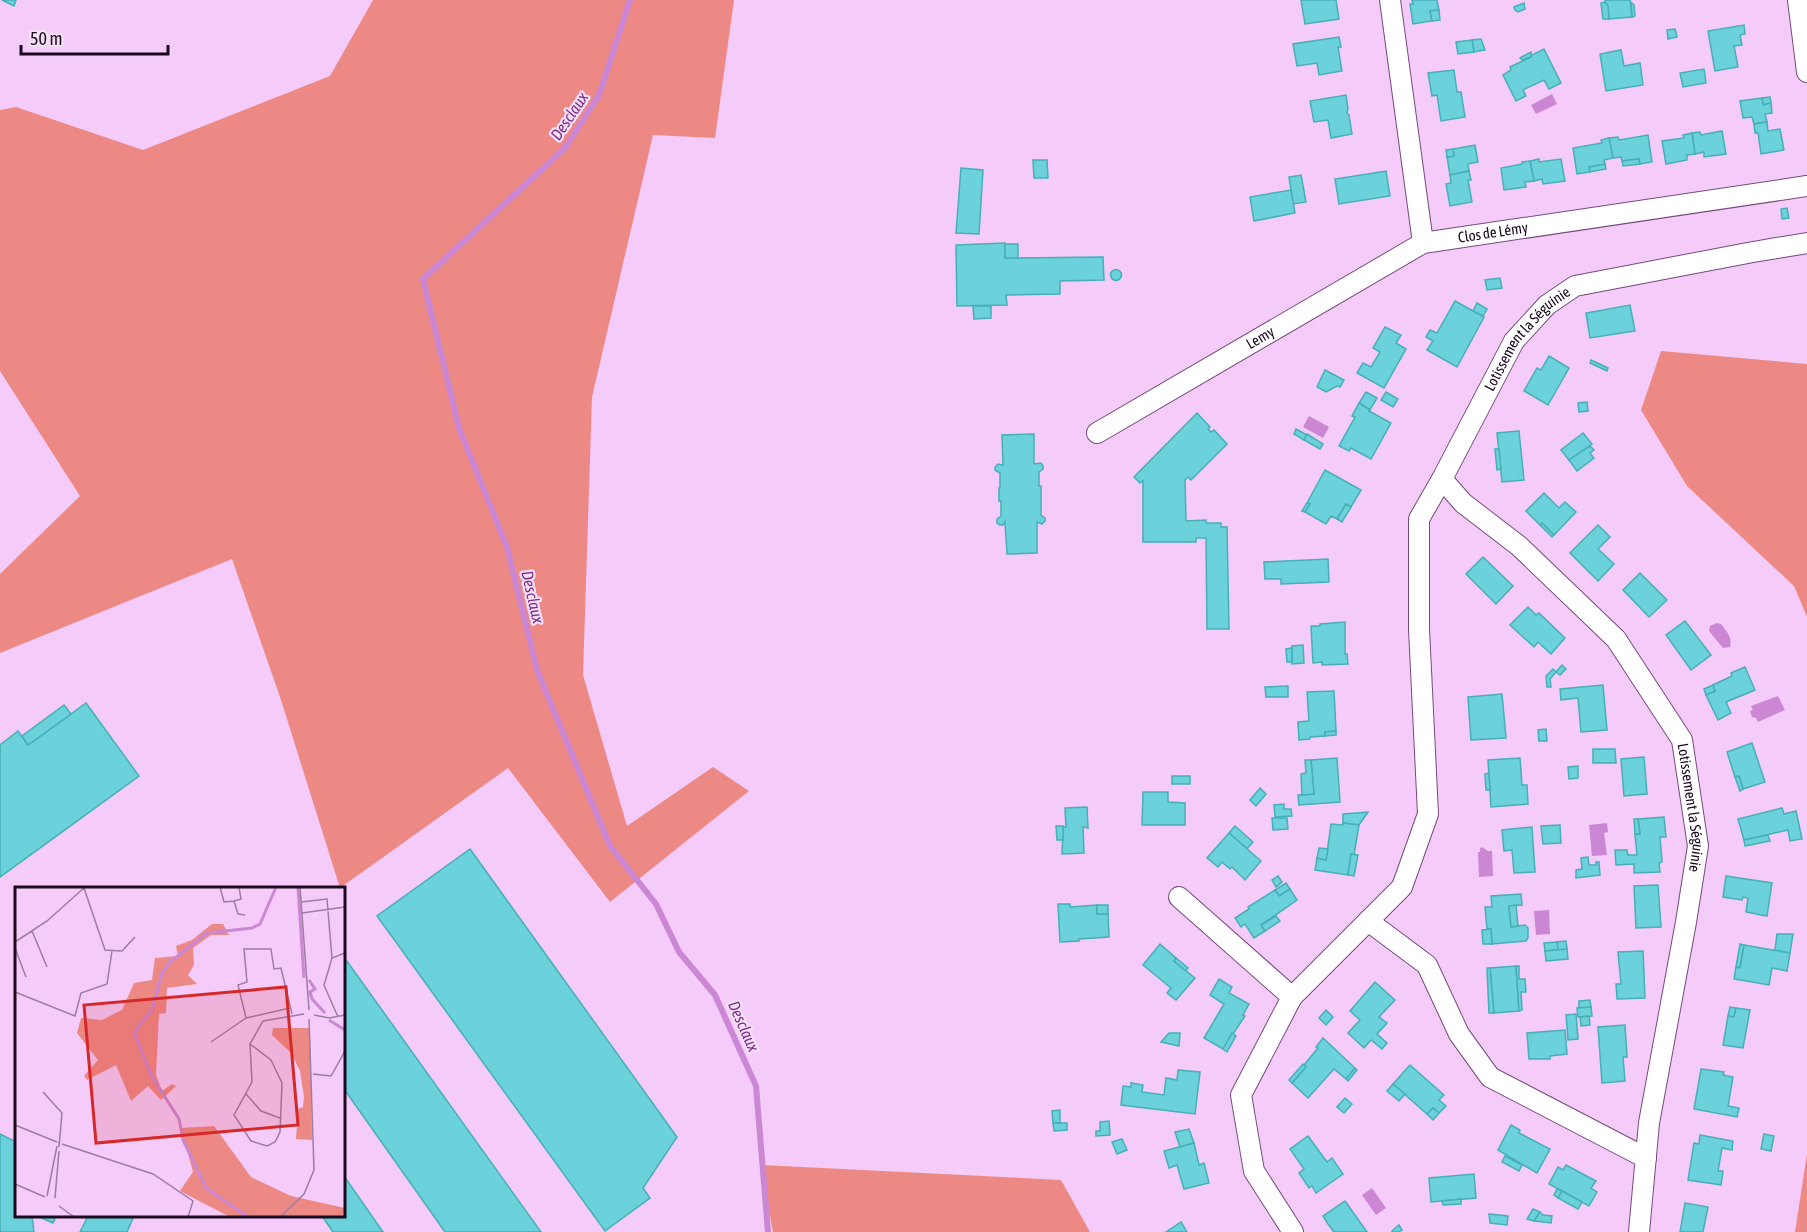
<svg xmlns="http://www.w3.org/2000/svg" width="1807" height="1232" viewBox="0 0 1807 1232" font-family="'Asap Condensed',sans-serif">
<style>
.green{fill:#ed8985}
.water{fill:#cb87d4}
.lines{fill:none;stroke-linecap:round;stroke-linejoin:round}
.stream{stroke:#cb87d4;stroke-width:6}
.building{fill:#6bd1da;stroke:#46afb8;stroke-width:1.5}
.street-casing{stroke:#774a7d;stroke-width:22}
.street{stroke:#fff;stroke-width:20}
.labels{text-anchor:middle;stroke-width:4.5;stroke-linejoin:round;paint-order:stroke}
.street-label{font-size:15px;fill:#1b091e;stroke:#f5e0f8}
.water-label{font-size:16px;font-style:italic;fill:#7d2b88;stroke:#f5e0f8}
.inset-river{fill:none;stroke:#cb87d4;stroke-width:3}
.inset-road{fill:none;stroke:#9d7da1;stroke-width:1.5}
.view{fill:#d62828;fill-opacity:0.15;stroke:#d62828;stroke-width:3}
.inset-edge{fill:none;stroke:#1b091e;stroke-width:3}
</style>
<rect width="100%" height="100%" fill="#f4cbf9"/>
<g class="green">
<polygon points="373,0 734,0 715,138 653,135 592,397 583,675 627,826 713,767 749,791 610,902 508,768 340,888 281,700 232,559 0,653 0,574 80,496 0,371 0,110 16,107 143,150 330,76"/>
<polygon points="1661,351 1807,364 1807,617 1794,586 1687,486 1641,410"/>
<polygon points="1807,1154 1807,1232 1795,1232"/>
<polygon points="760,1165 1061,1180 1090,1232 773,1232"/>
</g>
<g class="water">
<polygon points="1552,94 1557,104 1536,114 1531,105"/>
<polygon points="1309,416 1329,427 1323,438 1303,427"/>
<path d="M 1717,623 L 1721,624 C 1726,631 1733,637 1730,647 L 1723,648 L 1709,631 L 1710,626 Z"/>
<polygon points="1778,696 1785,710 1758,722 1756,718 1752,717 1750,711 1753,710 1751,706"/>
<polygon points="1607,823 1608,832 1604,833 1607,855 1592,856 1589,825"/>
<polygon points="1482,847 1488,851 1492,851 1493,876 1479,877 1478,852 1480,852 1480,848"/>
<polygon points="1549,910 1550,934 1536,935 1534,911"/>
<polygon points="1372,1188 1386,1208 1376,1215 1362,1195"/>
</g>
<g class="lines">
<polyline class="stream" points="630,0 599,95 565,148 423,279 459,428 507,547 537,670 610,846 656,904 679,952 715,995 756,1086 768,1232"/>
</g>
<g class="building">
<polygon points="2,0 16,0 14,6"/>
<polygon points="1301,0 1336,0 1339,19 1305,24"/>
<polygon points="1412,0 1437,0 1439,10 1430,11 1432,21 1413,24 1410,4 1413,4"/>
<polygon points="1605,0 1630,0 1632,17 1609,19 1608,6 1605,3"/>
<polygon points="1605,2 1608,6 1609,19 1603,19 1601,3"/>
<polygon points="1631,2 1634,5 1635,16 1632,17"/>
<polygon points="1524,3 1525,9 1518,12 1515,10 1514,7"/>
<polygon points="1439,10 1440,20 1432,21 1430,11"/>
<polygon points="1744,25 1745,34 1740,35 1742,45 1734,46 1738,67 1715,71 1708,31"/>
<polygon points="1675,29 1677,37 1668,39 1667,30"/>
<polygon points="1339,37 1341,47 1338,47 1342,71 1319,75 1317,63 1297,66 1293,44"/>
<polygon points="1481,39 1485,50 1474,52 1472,40"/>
<polygon points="1472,40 1474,52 1458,54 1456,42"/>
<polygon points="1544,49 1561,83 1549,89 1544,80 1523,90 1526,96 1516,101 1503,75 1511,70 1510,67 1531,57 1532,55"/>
<polygon points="1621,50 1624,66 1640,63 1643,85 1606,91 1600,54"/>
<polygon points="1531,52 1531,57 1522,60 1520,58"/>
<polygon points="1704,69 1706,83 1683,87 1680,73"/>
<polygon points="1454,70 1457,92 1461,92 1465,117 1441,121 1437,95 1432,96 1428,73"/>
<polygon points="1346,95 1348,109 1347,113 1349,115 1352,134 1331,138 1328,120 1314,122 1310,101"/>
<polygon points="1770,97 1771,103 1763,105 1762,98"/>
<polygon points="1762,98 1763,105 1771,103 1772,113 1765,114 1767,122 1754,124 1752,117 1743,118 1740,101"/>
<polygon points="1767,122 1768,131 1780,129 1784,150 1761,154 1758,133 1755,133 1754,124"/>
<polygon points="1722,131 1726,154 1704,157 1704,152 1695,154 1692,133 1700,132 1701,135"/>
<polygon points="1692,133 1695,154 1687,155 1687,160 1666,164 1662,141 1684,138 1683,135"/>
<polygon points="1648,135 1652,162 1640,164 1639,159 1622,161 1621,157 1613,158 1609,138 1618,137 1619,140"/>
<polygon points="1609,138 1613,158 1604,160 1605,164 1589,167 1590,172 1577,174 1573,148 1602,143 1601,140"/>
<polygon points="1475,145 1478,162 1468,164 1469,171 1450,175 1447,157 1454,156 1453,149"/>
<polygon points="1453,149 1454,156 1447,157 1446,150"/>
<polygon points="1539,159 1539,162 1561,159 1565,181 1543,184 1542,179 1534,181 1530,161"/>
<polygon points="1639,159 1640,164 1623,166 1622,161"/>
<polygon points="1033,160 1047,160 1048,178 1034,178"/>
<polygon points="1530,161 1534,181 1525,182 1526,187 1504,190 1501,168 1522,164 1522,162"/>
<polygon points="1605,164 1606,169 1590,172 1589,167"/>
<polygon points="961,168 983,170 979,234 956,233"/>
<polygon points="1386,171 1390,196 1339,204 1335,179"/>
<polygon points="1469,171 1471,180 1468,180 1472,202 1450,206 1446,184 1451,183 1450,175"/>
<polygon points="1301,175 1306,202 1293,204 1289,177"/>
<polygon points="1291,190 1295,213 1254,221 1250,197"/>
<polygon points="1787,208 1789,218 1782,219 1781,209"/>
<polygon points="1005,243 1005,258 1103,257 1104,280 1060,281 1060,294 1006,295 1007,305 957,306 956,245"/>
<rect x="1005" y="244" width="13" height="14"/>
<circle cx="1116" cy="275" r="5.5"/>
<polygon points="1500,278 1502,288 1487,290 1485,280"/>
<polygon points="1455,301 1484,317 1457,367 1427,350 1433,341 1426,337 1430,330 1437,333"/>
<polygon points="1477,303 1487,309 1483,316 1473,311"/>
<polygon points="1630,305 1635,331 1590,338 1586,313"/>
<polygon points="973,306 991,306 991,318 974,319"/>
<polygon points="1385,327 1401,335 1396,343 1406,349 1384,388 1357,373 1363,363 1371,367 1380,352 1373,348"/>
<polygon points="1549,356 1569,368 1548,405 1524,391 1537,368 1541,370"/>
<polygon points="1591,360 1608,368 1607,371 1590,363"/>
<polygon points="1325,370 1344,380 1340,387 1337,386 1326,392 1317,387"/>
<polygon points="1366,392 1377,398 1370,410 1359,403"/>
<polygon points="1386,392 1398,399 1393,407 1381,400"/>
<polygon points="1587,402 1588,411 1579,412 1578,403"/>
<polygon points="1359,403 1370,410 1369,411 1391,423 1371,459 1351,448 1349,451 1339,446 1355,417 1352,416"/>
<polygon points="1197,413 1210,427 1208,429 1211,432 1214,430 1227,444 1191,480 1188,477 1185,480 1186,521 1206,520 1206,523 1221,523 1221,527 1227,527 1229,629 1207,629 1206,538 1196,538 1196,542 1143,542 1143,481 1140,483 1134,477"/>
<polygon points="1296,429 1307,435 1304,440 1294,434"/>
<polygon points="1519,431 1524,480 1502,482 1497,433"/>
<polygon points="1583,433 1592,444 1569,460 1561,450"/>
<polygon points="1034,434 1034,464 1041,463 1043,466 1043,469 1039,472 1039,486 1041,486 1041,515 1045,518 1045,521 1042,524 1037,522 1037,553 1007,554 1005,522 1003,525 1000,525 997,523 997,519 1001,516 1001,501 999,501 999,488 1000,488 1000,473 995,470 995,467 998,464 1003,465 1002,435"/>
<polygon points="1307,434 1323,444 1320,449 1304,440"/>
<polygon points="1590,446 1594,450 1590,453 1594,458 1577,471 1569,460"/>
<polygon points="1495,449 1499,449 1501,469 1497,470"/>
<polygon points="1325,470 1361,490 1351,507 1346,504 1337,519 1331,516 1326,524 1305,512 1310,504 1307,503"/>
<polygon points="1544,493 1559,508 1565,502 1576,512 1554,535 1542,523 1540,525 1526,511"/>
<polygon points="1307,503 1310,504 1305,512 1302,511"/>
<polygon points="1346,504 1351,507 1342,522 1337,519"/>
<polygon points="1542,523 1554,535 1552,537 1540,525"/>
<polygon points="1598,525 1610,537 1598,549 1614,564 1598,581 1570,553"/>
<polygon points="1483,557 1513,586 1496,604 1466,574"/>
<polygon points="1328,559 1329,582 1281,584 1281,579 1265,579 1264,562"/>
<polygon points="1640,573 1667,600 1649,617 1623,590"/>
<polygon points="1528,607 1536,615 1539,613 1565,638 1551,654 1538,642 1534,647 1510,625"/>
<polygon points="1685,621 1711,655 1691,670 1666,635"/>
<polygon points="1345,622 1345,654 1347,654 1348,664 1322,665 1322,662 1313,663 1311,626 1320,626 1320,624"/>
<polygon points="1303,645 1304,663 1292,664 1292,646"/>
<polygon points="1292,648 1292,662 1287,662 1286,649"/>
<polygon points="1562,665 1566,669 1560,675 1556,672"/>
<polygon points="1745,667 1755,690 1726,702 1731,713 1718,720 1706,695 1715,691 1713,685 1732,676 1731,673"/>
<polygon points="1553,669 1556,672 1550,679 1551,687 1547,687 1546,676"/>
<polygon points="1603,685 1607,730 1581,732 1578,698 1561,700 1560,689"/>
<polygon points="1713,685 1715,691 1706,695 1704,689"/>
<polygon points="1288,686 1288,697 1266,697 1265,687"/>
<polygon points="1334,691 1336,731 1325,732 1325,736 1310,737 1310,739 1299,740 1298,722 1309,721 1307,692"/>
<polygon points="1502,694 1506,738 1471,740 1468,697"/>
<polygon points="86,703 139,776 0,877 0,745 18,731 28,745"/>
<polygon points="64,705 71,714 28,745 22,736"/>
<polygon points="1546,729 1547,741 1539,741 1538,730"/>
<polygon points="1336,731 1336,735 1325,736 1325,732"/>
<polygon points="1752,743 1765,782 1743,789 1739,776 1735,777 1727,752"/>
<polygon points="1593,749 1615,749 1616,763 1593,763"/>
<polygon points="1644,757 1647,794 1624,796 1621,759"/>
<polygon points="1337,758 1340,802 1299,805 1298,795 1314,794 1311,760"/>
<polygon points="1520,758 1522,785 1527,785 1528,804 1491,807 1488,760"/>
<polygon points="1305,760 1311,760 1314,794 1302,795 1301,774 1306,773"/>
<polygon points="1578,766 1578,778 1569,779 1568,767"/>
<polygon points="1489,773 1490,790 1486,790 1485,774"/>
<rect x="1172" y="776" width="18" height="8"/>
<polygon points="1739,776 1743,789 1740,791 1735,777"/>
<polygon points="1260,788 1266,794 1256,806 1250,800"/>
<polygon points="1143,792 1168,792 1168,802 1185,803 1185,825 1142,825"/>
<polygon points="1284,804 1284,809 1291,809 1292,816 1275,817 1274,805"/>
<polygon points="1087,807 1088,828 1083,827 1084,853 1062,854 1063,827 1066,827 1065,808"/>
<polygon points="1782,808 1784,814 1796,811 1802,839 1790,841 1788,830 1744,840 1738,819"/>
<polygon points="1368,812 1359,825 1343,823 1343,814"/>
<polygon points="1664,817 1666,837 1660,837 1662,862 1659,863 1660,872 1634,873 1634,864 1616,865 1615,850 1627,850 1628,855 1637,855 1635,834 1640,834 1638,819"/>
<polygon points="1272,818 1287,818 1288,829 1273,830"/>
<polygon points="1634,819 1638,819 1640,834 1635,834"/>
<polygon points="1343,823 1359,825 1354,855 1351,854 1348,875 1315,870 1317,858 1326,860 1331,824 1343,825"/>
<polygon points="1560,825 1561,843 1543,844 1541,826"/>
<polygon points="1056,826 1063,826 1063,840 1057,840"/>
<polygon points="1235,826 1253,842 1247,849 1229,833"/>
<polygon points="1532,827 1535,872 1514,873 1512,850 1504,851 1502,830"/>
<polygon points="1229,833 1261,861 1245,880 1232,867 1230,869 1222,862 1218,867 1207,858"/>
<polygon points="1768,835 1770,841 1745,846 1744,840"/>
<polygon points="1319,848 1328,849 1326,860 1317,858"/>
<polygon points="470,849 677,1137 643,1188 650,1198 605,1231 377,916"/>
<polygon points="1351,854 1358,855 1354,876 1348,875"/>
<polygon points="1588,857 1589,865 1596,865 1596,862 1599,862 1600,875 1576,878 1576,870 1582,869 1581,858"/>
<polygon points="1278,876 1282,882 1276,887 1272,880"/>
<polygon points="1726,876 1772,883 1767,916 1746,912 1748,898 1743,897 1742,900 1723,897"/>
<polygon points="1286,883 1290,889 1279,896 1275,890"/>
<polygon points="1658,885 1661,927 1636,928 1634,886"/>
<polygon points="1290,889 1297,900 1261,925 1265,931 1254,938 1245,924 1241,927 1235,918 1249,909 1248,907 1275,890 1279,896"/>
<polygon points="1521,894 1522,905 1509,906 1511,927 1525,925 1528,928 1528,938 1526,941 1492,944 1491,929 1487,929 1485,907 1492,907 1491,896"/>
<polygon points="1058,904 1070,904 1070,907 1097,905 1097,914 1108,914 1109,937 1079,939 1079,941 1060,942"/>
<rect x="1097" y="905" width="11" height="9"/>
<polygon points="1516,905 1518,926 1511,927 1509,906"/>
<polygon points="1276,916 1280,921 1265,931 1261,925"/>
<polygon points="1491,929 1492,944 1483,944 1482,930"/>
<polygon points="1777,934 1793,934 1790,953 1775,950"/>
<polygon points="1566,941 1567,949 1558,950 1557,942"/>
<polygon points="1557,942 1558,950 1545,951 1544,943"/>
<polygon points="1160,944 1176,958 1174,961 1195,978 1176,1000 1167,993 1171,988 1143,965"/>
<polygon points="1740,944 1744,945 1740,968 1736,967"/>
<polygon points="1744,945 1790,953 1787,971 1772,968 1769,985 1734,979 1736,967 1740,968"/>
<polygon points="1567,949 1568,959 1546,961 1545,951"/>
<polygon points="1643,951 1645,998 1617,999 1616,984 1621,984 1618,952"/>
<polygon points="344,957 541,1232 445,1232 344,1089"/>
<polygon points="1176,958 1188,968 1186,971 1174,961"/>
<polygon points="1516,966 1519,1011 1494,1013 1490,968"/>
<polygon points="1516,966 1519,966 1519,979 1525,979 1526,992 1521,992 1522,1010 1519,1011"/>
<polygon points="1487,968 1490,968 1494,1013 1489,1013"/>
<polygon points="1219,979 1232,987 1229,993 1249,1004 1243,1015 1245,1016 1223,1049 1204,1038 1224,1004 1210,995"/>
<polygon points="1375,982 1395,1000 1379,1017 1387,1023 1377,1034 1387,1043 1382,1049 1371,1040 1364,1048 1348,1033 1360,1020 1350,1011"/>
<polygon points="1590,1000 1591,1007 1579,1008 1579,1001"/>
<polygon points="1591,1007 1592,1016 1578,1017 1577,1008"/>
<polygon points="1730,1007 1736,1008 1734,1017 1728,1016"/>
<polygon points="1736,1008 1750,1010 1743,1048 1723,1045 1728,1016 1734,1017"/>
<polygon points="1326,1010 1333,1017 1326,1025 1319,1018"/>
<polygon points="1576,1014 1578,1039 1568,1040 1566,1015"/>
<polygon points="1589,1016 1590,1025 1581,1026 1580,1017"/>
<polygon points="1625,1025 1627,1057 1623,1057 1625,1081 1602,1083 1598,1027"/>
<polygon points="1565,1030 1567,1054 1550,1056 1550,1059 1529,1059 1527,1033"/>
<polygon points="1169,1033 1180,1033 1179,1046 1161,1042"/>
<polygon points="1232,1033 1236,1036 1227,1052 1223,1049"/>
<polygon points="1323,1038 1355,1068 1346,1079 1334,1069 1308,1098 1292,1083 1306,1067 1304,1065 1318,1048 1316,1047"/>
<polygon points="1303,1064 1306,1067 1292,1083 1289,1080"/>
<polygon points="1410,1065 1444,1095 1439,1100 1446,1106 1439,1113 1433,1108 1427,1114 1393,1084"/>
<polygon points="1355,1068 1357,1070 1348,1081 1346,1079"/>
<polygon points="1701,1069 1724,1072 1723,1075 1733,1077 1728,1106 1739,1108 1737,1117 1694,1109"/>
<polygon points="1178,1070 1200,1072 1195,1114 1121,1105 1123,1086 1131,1087 1131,1083 1143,1085 1142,1092 1164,1095 1166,1078 1177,1080"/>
<polygon points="1393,1084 1405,1094 1399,1101 1387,1091"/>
<polygon points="1345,1098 1352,1104 1344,1113 1337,1107"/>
<polygon points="1433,1108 1439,1113 1433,1120 1427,1114"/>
<polygon points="1060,1110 1060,1123 1053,1123 1052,1111"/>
<polygon points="1109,1121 1110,1135 1096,1136 1096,1131 1100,1131 1100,1122"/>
<polygon points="1053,1123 1067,1123 1067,1130 1054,1131"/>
<polygon points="1511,1125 1520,1130 1519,1133 1550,1149 1537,1173 1498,1150"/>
<polygon points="1189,1129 1194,1143 1180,1147 1175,1132"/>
<polygon points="0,1134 16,1142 16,1216 32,1216 34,1232 0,1232"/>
<polygon points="1764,1134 1774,1136 1771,1151 1761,1149"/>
<polygon points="1700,1135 1733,1141 1732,1150 1722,1148 1718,1171 1723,1171 1721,1185 1688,1180 1694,1143 1699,1144"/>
<polygon points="1308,1136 1327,1162 1332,1158 1343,1174 1316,1193 1312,1186 1309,1188 1299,1173 1304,1169 1290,1149"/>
<polygon points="1122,1139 1127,1150 1117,1154 1112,1142"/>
<polygon points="1194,1143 1199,1165 1204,1163 1209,1183 1184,1189 1177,1165 1169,1168 1164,1151"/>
<polygon points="1505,1156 1522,1165 1519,1171 1502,1162"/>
<polygon points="1566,1165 1596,1181 1591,1188 1597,1192 1589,1206 1549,1184 1558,1167 1563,1170"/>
<polygon points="1474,1174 1476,1198 1431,1202 1429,1178"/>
<polygon points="344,1176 383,1232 333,1232 322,1216 344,1216"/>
<polygon points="1557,1189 1562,1191 1558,1198 1554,1195"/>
<polygon points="1562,1191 1582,1202 1578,1209 1558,1198"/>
<polygon points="1461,1199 1461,1204 1443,1205 1442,1201"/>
<polygon points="1345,1201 1367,1232 1334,1232 1328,1224 1323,1216"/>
<polygon points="1685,1203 1708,1207 1703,1232 1680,1232"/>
<polygon points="1533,1209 1540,1212 1534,1221 1527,1219"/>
<polygon points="1540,1212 1543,1215 1552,1216 1551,1223 1534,1221"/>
<polygon points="1489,1214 1508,1216 1507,1225 1490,1223"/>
<polygon points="37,1216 56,1216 53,1223"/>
<polygon points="88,1216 134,1216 127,1232 80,1232"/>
<polygon points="1181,1222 1187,1232 1166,1232"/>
<polygon points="1399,1225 1402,1230 1399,1232 1392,1232 1392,1231"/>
</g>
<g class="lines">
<defs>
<g id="street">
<path id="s1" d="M 1390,0 L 1423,243 L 1807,186"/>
<polyline points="1798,0 1807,72"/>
<path id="s2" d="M 1097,433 L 1423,243"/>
<path id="s3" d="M 1442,479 L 1463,503 L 1519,546 L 1616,639 L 1682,740 L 1698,846 L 1686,922 L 1649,1123 L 1639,1232"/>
<polyline points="1179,897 1292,997"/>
<polyline points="1368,921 1427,965 1459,1034 1490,1077 1646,1158"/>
<path id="s4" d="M 1293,1232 L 1254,1171 L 1241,1095 L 1292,997 L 1402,887 L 1428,814 L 1419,629 L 1419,519 L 1442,479 L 1514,341 L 1547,305 L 1575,286 L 1753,252 L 1807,243"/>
</g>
</defs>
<use href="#street" class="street-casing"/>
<use href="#street" class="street"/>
</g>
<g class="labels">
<g class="street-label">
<text dy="5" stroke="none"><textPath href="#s1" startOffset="316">Clos de Lémy</textPath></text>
<text dy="5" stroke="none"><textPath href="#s2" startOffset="189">Lemy</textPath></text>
<text dy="5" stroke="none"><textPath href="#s4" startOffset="1000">Lotissement la Séguinie</textPath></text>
<text dy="5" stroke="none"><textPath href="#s3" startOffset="426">Lotissement la Séguinie</textPath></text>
</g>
<g class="water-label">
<text transform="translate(569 116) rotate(-56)" y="6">Desclaux</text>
<text transform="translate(533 597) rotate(77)" y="6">Desclaux</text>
<text transform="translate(744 1026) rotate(66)" y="6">Desclaux</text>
</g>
</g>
<g transform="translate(15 887)">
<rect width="330" height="330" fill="#f4cbf9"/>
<path d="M 197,37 L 208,37 L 214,48 L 196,48 L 178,61 L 179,78 L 173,88 L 182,97 L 152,101 L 151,126 L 144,127 L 141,188 L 147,204 L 157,197 L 161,199 L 146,213 L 133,199 L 116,214 L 101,178 L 72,193 L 69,189 L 83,173 L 62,146 L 66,131 L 87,133 L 107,123 L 119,96 L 137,93 L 140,71 L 163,69 L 161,59 L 177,53 ZM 258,141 L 295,141 L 297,253 L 281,252 L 283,222 L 288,220 L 289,210 L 285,184 L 276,166 L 257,148 ZM 199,239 L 236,290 L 276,309 L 330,321 L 330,330 L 215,330 L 165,304 L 178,285 L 166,241 Z" fill="#ed8985"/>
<path class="inset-river" d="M 283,0 L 289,91M 294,93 L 300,102 L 295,105 L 297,112 L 310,126M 314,133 L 330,143M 233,330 L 191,301 L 168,253 L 164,232 L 136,188 L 119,145 L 137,123 L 147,86 L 155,75 L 192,46 L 237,41 L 245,37 L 261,0"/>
<path class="inset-road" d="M 205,0 L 209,15 L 219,14 L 223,27 L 230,28M 285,0 L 294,123M 69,1 L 90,63 L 107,64 L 120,50M 219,14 L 226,12 L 224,0M 286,15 L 312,12 L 317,71M 287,26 L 330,20M 17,44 L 32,80M 0,55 L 32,34 L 70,0M 0,61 L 11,90M 0,105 L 60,129 L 66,106 L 92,97 L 97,64M 275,121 L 231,131 L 223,98 L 232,95 L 229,62 L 256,62 L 259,82 L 266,81 L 277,127M 299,128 L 314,131 L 330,128M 323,130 L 309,98 L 317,71 L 330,66M 196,155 L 231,131M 235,157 L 237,195 L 219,228 L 236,254 L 252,259 L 260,255 L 265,245 L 267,196 L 256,173 L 235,157 L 248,134 L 289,127M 298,187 L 316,189 L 330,164M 28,205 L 47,226 L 44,260 L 44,254M 231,207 L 246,224 L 265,231M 0,238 L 42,255M 47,257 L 138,287 L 178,314 L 173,330M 0,297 L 30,310M 32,309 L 42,259M 40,311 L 44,264M 44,319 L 59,330M 265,330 L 289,307 L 299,283 L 294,132"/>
<path class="view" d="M 271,100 L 283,238 L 81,256 L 69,118 Z"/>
<rect width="330" height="330" class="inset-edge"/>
</g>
<path d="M21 45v9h147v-9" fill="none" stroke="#1b091e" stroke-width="3"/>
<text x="30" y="45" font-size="18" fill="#1b091e" stroke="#f5e0f8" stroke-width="4.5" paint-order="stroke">50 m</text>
</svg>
